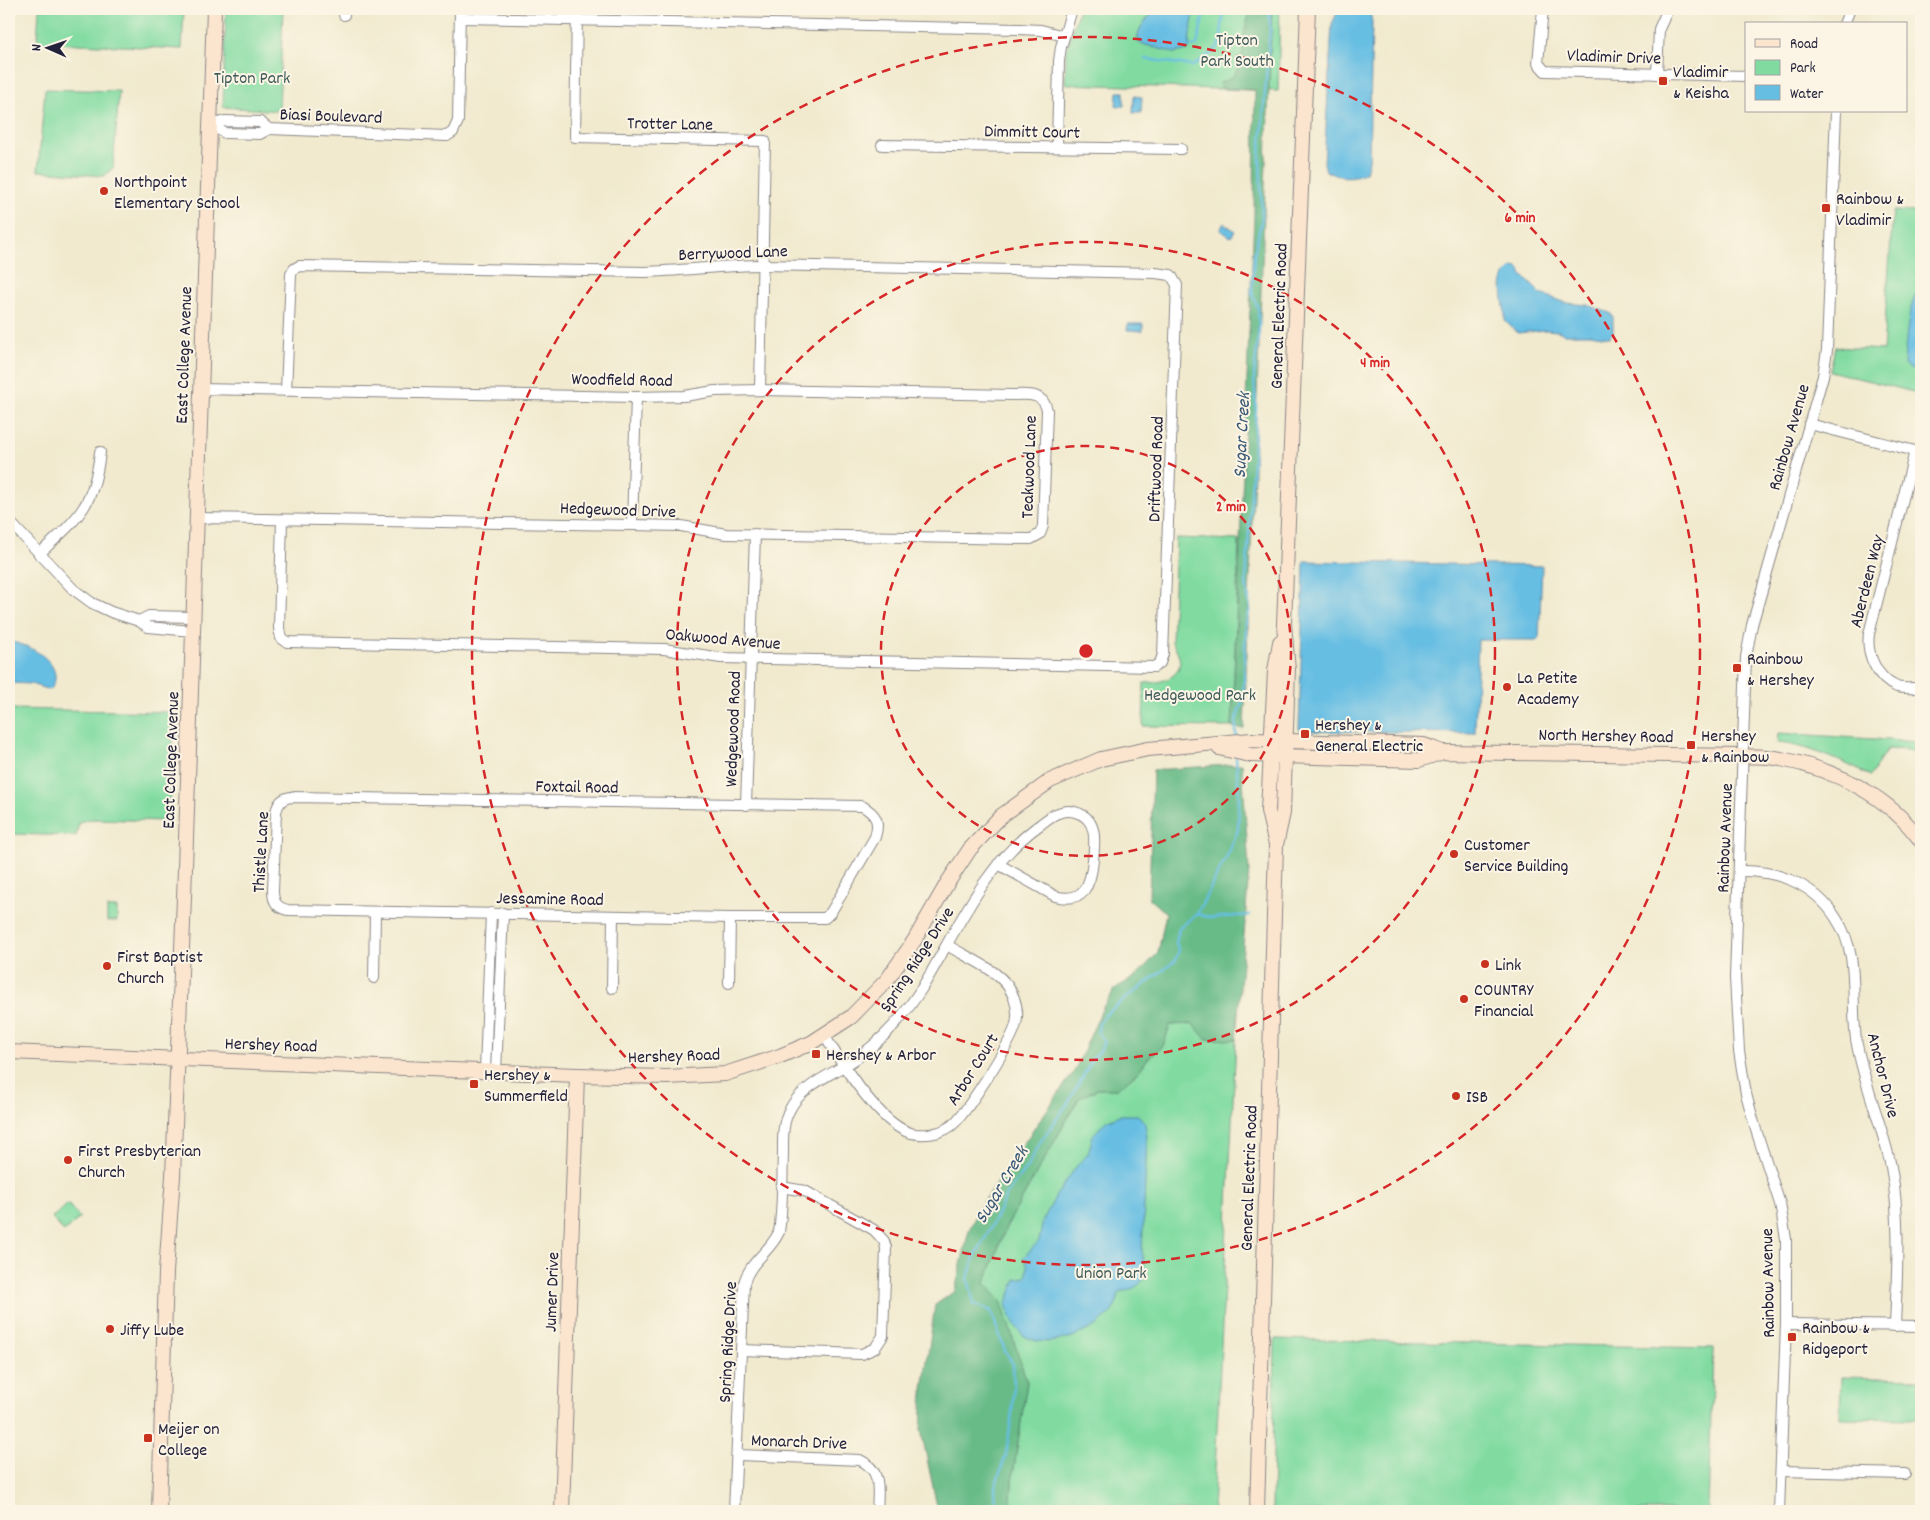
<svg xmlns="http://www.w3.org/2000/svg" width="1930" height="1520" viewBox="0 0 1930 1520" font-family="Dekko,sans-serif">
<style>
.green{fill:#81dba1;stroke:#527e6e}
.forest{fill:#68bb87;stroke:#456e61}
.water{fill:#66bee3;stroke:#44708f}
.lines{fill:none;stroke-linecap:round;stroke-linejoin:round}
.stream{stroke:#66bee3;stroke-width:2.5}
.street-casing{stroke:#8a8685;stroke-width:12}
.secondary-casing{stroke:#8a8685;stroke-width:16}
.street{stroke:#fff;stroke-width:10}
.secondary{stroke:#fce5cf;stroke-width:14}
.ring{fill:none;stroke:#d62828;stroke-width:2.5;stroke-dasharray:9 6}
.poi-dot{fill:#c8321e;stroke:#fcf5e5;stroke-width:2}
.labels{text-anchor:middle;stroke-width:4;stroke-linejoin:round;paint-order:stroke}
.park-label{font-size:18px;fill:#3e5a5a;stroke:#fcf5e5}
.street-label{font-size:18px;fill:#22223b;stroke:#fcf5e5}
.poi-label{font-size:18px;fill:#22223b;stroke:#fcf5e5;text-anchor:start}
.water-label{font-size:19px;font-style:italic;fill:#3a5976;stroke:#fcf5e5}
.centre{fill:#d62828;stroke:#fcf5e5;stroke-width:2.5}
.ring-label{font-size:15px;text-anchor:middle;font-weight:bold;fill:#d62828;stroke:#fcf5e5;stroke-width:4;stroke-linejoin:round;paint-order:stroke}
</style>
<rect width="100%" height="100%" fill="#fcf5e5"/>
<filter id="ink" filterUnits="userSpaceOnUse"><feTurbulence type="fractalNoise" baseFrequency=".02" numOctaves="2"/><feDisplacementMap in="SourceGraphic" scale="10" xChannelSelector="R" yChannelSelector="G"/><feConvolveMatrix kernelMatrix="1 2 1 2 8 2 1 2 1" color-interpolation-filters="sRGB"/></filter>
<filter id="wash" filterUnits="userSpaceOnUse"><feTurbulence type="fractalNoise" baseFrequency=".0096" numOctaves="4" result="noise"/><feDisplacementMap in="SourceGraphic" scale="20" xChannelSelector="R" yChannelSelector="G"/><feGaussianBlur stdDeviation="1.12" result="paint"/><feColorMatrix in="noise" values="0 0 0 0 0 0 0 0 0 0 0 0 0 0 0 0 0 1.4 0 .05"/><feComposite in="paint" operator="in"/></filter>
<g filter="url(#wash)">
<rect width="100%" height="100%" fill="#f1eacf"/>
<g class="green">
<polygon points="39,9 184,9 182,49 37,42"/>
<polygon points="226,9 283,9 279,111 223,107"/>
<polygon points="1079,9 1280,9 1278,91 1065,84 1066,51"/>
<polygon points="45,89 119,91 113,168 104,176 38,171"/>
<polygon points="1893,211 1921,212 1921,394 1830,371 1835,347 1883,350"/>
<path d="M 1176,538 L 1239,540 L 1232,727 L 1143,726 L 1144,683 C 1172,683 1191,670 1172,642 Z"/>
<polygon points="9,709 174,712 169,821 91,819 79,822 76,836 9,834"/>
<path d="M 1778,733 L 1921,742 L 1921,761 L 1910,750 L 1887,749 L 1870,776 C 1844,762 1807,745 1777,743 Z"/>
<rect x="107" y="908" width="10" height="13"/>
<polygon points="1181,1024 1194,1024 1206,1039 1236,1040 1213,1511 1015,1511 1011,1505 1012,1481 1027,1382 1013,1344 985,1283 1006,1227 1079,1098 1097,1089 1117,1089 1139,1071 1149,1057 1163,1046 1170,1025"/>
<polygon points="68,1204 80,1218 64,1232 52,1218"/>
<polygon points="1275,1339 1713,1348 1708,1511 1272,1511"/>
<polygon points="1841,1377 1921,1379 1921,1419 1840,1418"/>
</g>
<g class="forest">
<path d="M 1253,9 L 1272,9 L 1244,729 L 1232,727 L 1254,217 L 1255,90 L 1221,88 L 1220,83 C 1225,81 1231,78 1234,75 C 1248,57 1239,28 1253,9 Z"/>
<polygon points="1242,764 1249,870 1236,1040 1206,1039 1193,1024 1170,1025 1163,1046 1149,1057 1139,1071 1117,1089 1097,1089 1079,1098 1006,1227 985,1283 1001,1301 1027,1382 1012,1481 1011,1504 1015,1511 938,1511 921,1430 923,1389 935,1305 955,1291 969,1230 981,1205 1075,1070 1103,1007 1116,988 1136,976 1158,953 1166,913 1149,899 1153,770"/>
</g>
<g class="water">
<path d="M 1155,9 L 1195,9 L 1190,34 L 1189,50 L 1174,53 L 1139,43 C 1134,29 1148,20 1155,9 Z"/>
<path d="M 1341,9 L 1367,9 L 1370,12 L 1372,22 L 1369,161 L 1366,172 C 1352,179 1340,178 1326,171 L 1324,163 L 1332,24 L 1338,11 Z"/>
<polygon points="1117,92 1124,92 1124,106 1116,106"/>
<polygon points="1134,96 1142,97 1141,113 1133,113"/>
<polygon points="1224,223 1235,231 1231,237 1220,230"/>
<path d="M 1513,267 L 1519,268 L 1522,275 L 1541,294 L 1567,303 L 1588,305 L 1610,313 L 1613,317 L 1613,332 L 1609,337 L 1589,334 L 1564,334 L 1558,331 L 1546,330 L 1518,333 L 1505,321 C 1506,302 1494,279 1513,267 Z"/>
<path d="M 1921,287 L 1921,371 L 1910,369 L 1904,364 C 1906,343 1907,302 1921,287 Z"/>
<polygon points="1128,324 1143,324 1143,331 1127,330"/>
<polygon points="1304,561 1542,566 1539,640 1478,640 1475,733 1301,731 1299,729"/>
<path d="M 9,642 C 30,643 69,666 50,690 L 31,684 L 9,683 Z"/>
<path d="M 1120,1115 L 1138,1115 L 1145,1123 L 1147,1138 L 1142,1251 C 1147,1276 1148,1286 1120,1292 C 1117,1298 1117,1305 1113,1310 C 1098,1331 1050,1351 1026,1337 C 1016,1331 1010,1315 1006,1305 L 1016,1279 L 1026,1277 L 1028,1266 L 1023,1258 L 1039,1241 L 1043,1220 L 1057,1194 L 1079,1163 L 1088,1154 L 1093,1135 L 1106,1121 Z"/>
</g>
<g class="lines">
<g class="stream">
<polyline points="1190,47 1197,45 1205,9"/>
<polyline points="1146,59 1193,66 1213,52 1220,44 1224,9"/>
<polyline points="1236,737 1236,720 1243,699 1246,622 1250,609 1246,583 1256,408 1254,376 1259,327 1258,308 1252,293 1254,255 1262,218 1260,156 1270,28 1269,9"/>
<polyline points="1197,914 1212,918 1250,915"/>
<polyline points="996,1511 995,1487 1006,1455 1012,1413 1014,1386 1013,1364 1005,1351 991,1311 974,1304 968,1278 974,1258 987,1235 1007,1194 1027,1167 1041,1141 1068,1103 1093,1058 1100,1051 1104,1041 1098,1032 1099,1023 1107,1013 1175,961 1179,951 1176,943 1179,928 1197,914 1229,852 1238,830 1239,798 1236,758"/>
</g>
</g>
</g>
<g filter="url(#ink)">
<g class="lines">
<defs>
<g id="street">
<polyline points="577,9 575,137 765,141 760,390"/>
<polyline points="1543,9 1538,63 1545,71 1746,76"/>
<polyline points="344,15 345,9"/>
<polyline points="460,18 1019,29 1041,30 1064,36"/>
<polyline points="1844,24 1850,9"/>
<polyline points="1657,74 1659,29 1667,11"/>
<polyline points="210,125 225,121 260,122 269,129 447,136 453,132 458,121 460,9"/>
<polyline points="210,125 225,133 260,134 269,129"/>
<polyline points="882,145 1181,149"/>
<polyline points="1057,147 1059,61 1061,47 1072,9"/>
<polyline points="1809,424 1919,452"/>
<path d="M 1915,451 L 1869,634 C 1866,654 1877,679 1897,687 C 1904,689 1914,688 1921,688"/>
<path d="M 196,518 L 632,525 L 681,526 L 726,534 L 1031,539 L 1040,534 L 1043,526 L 1047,410 C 1043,392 1027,395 1012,395 L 760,390 L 715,391 L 684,396 L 636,397 L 200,389"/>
<path d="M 282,520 L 279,628 L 281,638 L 287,642 L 664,649 L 721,658 L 1154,667 L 1160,663 L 1163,654 L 1177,285 L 1171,275 L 1155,273 L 763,265 C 723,265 685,271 645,272 L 299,266 L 294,269 L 291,274 L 286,391"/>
<polyline points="9,521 73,589 92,603 111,612 139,621 148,627 192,631"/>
<polyline points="632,525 636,397"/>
<path d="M 39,554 C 78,518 94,507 100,452"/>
<polyline points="139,621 149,616 193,617"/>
<path d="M 291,797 L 862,806 C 876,814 880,821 875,837 L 831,912 L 825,918 L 730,918 L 288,910 C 277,908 273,902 273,891 L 276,812 C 278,803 282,798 291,797 Z"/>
<polyline points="746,805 755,534"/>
<path d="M 1739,871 C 1778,870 1814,884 1836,918 C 1861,956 1850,997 1856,1039 C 1863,1083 1882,1123 1891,1167 C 1901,1219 1897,1273 1895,1326"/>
<polyline points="374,978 375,912"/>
<polyline points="729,983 730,918"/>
<polyline points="612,988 613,916"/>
<path d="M 824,1035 C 840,1061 880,1125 911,1133 C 924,1136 940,1134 951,1126 C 964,1117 1013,1040 1016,1024 C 1018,1016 1017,1006 1014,998 C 1005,971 969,959 947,945"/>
<polyline points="485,1071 491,913"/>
<polyline points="496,1072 503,913"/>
<polyline points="1786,1324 1921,1326"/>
<polyline points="741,1350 862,1354 875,1348 883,1336 886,1248 884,1241 874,1230 805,1191 781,1187"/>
<path d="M 738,1455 L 860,1460 C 882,1470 878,1490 877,1511"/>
<polyline points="1781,1471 1905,1474"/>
<path d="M 734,1511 L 744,1283 C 750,1261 770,1252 779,1232 C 783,1207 782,1179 783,1153 C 783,1138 782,1123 790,1109 C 803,1083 839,1072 861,1055 C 886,1037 906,1013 922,988 C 957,930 984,864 1041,824 C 1051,816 1062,808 1075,812 C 1098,818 1095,841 1093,860 C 1091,884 1084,904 1055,896 L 998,864"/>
<polyline points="1779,1511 1786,1324 1786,1239 1780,1204 1756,1130 1746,1094 1739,1051 1735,978 1746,657 1752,625 1823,376 1827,350 1836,111"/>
</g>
<g id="secondary">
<path d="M 1219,748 L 1250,755 L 1419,760 L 1443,752 L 1743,756 C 1756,757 1769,756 1781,759 C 1834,769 1889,796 1921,841"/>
<polyline points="1275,841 1268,811 1275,671 1280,642"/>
<polyline points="9,1052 577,1075 667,1077 725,1074 780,1056 811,1043 851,1017 887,980 914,941 948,882 970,849 1001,816 1050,781 1101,759 1148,749 1252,740 1424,745 1443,752"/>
<polyline points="159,1511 166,1272 173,1176 184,898 214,9"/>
<polyline points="562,1511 577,1075"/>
<polyline points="1257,1511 1276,845 1283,813 1288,670 1284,624 1308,9"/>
</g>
</defs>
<use href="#street" class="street-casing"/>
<use href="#secondary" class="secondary-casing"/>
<use href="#street" class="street"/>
<use href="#secondary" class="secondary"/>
</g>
</g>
<g class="ring">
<circle cx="1086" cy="651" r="205"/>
<circle cx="1086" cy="651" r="409"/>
<circle cx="1086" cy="651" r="614"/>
</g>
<g class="poi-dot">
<rect x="1658" y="76" width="10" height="10" rx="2.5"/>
<circle cx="104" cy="191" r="5"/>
<rect x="1821" y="203" width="10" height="10" rx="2.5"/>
<rect x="1732" y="663" width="10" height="10" rx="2.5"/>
<circle cx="1507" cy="687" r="5"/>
<rect x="1300" y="729" width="10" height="10" rx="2.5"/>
<rect x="1686" y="740" width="10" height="10" rx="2.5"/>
<circle cx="1454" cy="854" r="5"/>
<circle cx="1485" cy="964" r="5"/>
<circle cx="107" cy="966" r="5"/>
<circle cx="1464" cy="999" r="5"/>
<rect x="811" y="1049" width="10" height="10" rx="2.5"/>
<rect x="469" y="1079" width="10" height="10" rx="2.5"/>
<circle cx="1456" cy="1096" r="5"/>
<circle cx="68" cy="1160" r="5"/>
<circle cx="110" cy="1329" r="5"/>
<rect x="1787" y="1332" width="10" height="10" rx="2.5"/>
<rect x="143" y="1433" width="10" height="10" rx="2.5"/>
</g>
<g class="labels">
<g class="park-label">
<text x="1237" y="45">Tipton<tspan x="1237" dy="21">Park South</tspan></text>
<text x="252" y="83">Tipton Park</text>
<text x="1200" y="700">Hedgewood Park</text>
<text x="1111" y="1278">Union Park</text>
</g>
<g class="street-label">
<text transform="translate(1614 56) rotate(2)" y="6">Vladimir Drive</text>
<text transform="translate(331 115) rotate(2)" y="6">Biasi Boulevard</text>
<text transform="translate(670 123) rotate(1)" y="6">Trotter Lane</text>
<text transform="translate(1032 131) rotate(1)" y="6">Dimmitt Court</text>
<text transform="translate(733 252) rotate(-2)" y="6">Berrywood Lane</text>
<text transform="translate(1278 316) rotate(-88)" y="6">General Electric Road</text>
<text transform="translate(183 355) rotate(-88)" y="6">East College Avenue</text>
<text transform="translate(622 379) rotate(1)" y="6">Woodfield Road</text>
<text transform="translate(1788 437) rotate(-74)" y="6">Rainbow Avenue</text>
<text transform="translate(1028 467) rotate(-88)" y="6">Teakwood Lane</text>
<text transform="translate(1155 469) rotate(-88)" y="6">Driftwood Road</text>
<text transform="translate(618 509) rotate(2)" y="6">Hedgewood Drive</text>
<text transform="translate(1866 581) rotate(-76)" y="6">Aberdeen Way</text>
<text transform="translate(723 638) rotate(5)" y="6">Oakwood Avenue</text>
<text transform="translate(732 729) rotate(-88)" y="6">Wedgewood Road</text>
<text transform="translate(1606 735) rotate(1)" y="6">North Hershey Road</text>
<text transform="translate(170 760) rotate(-88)" y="6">East College Avenue</text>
<text transform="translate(577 786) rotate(1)" y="6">Foxtail Road</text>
<text transform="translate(1724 838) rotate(-88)" y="6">Rainbow Avenue</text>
<text transform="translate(260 852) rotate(-87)" y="6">Thistle Lane</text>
<text transform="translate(550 898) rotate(1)" y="6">Jessamine Road</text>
<text transform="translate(916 959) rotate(-57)" y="6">Spring Ridge Drive</text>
<text transform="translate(271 1044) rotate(2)" y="6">Hershey Road</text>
<text transform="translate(674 1055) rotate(-2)" y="6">Hershey Road</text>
<text transform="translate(972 1069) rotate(-58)" y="6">Arbor Court</text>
<text transform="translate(1884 1075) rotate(76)" y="6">Anchor Drive</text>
<text transform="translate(1248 1178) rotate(-88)" y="6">General Electric Road</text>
<text transform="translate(1767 1283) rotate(-91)" y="6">Rainbow Avenue</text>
<text transform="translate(551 1292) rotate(-88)" y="6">Jumer Drive</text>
<text transform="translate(727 1342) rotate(-87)" y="6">Spring Ridge Drive</text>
<text transform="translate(799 1441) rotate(2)" y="6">Monarch Drive</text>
</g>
<g class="poi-label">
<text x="1673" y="77">Vladimir<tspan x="1673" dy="21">&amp; Keisha</tspan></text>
<text x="114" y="187">Northpoint<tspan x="114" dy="21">Elementary School</tspan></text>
<text x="1836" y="204">Rainbow &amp;<tspan x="1836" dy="21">Vladimir</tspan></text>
<text x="1747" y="664">Rainbow<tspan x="1747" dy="21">&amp; Hershey</tspan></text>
<text x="1517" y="683">La Petite<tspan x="1517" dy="21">Academy</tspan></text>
<text x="1315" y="730">Hershey &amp;<tspan x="1315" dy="21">General Electric</tspan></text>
<text x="1701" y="741">Hershey<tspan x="1701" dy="21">&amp; Rainbow</tspan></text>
<text x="1464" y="850">Customer<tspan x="1464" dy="21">Service Building</tspan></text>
<text x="117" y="962">First Baptist<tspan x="117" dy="21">Church</tspan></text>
<text x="1495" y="970">Link</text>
<text x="1474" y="995">COUNTRY<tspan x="1474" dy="21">Financial</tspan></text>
<text x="826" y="1060">Hershey &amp; Arbor</text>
<text x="484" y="1080">Hershey &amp;<tspan x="484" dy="21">Summerfield</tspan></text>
<text x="1466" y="1102">ISB</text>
<text x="78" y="1156">First Presbyterian<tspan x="78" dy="21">Church</tspan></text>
<text x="1802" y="1333">Rainbow &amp;<tspan x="1802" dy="21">Ridgeport</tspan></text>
<text x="120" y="1335">Jiffy Lube</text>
<text x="158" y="1434">Meijer on<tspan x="158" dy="21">College</tspan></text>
</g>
<g class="water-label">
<text transform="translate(1240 435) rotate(-87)" y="7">Sugar Creek</text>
<text transform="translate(1000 1184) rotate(-59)" y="7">Sugar Creek</text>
</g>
</g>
<circle cx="1086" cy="651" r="8" class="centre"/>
<g class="ring-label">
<text x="1520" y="222">6 min</text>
<text x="1375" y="367">4 min</text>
<text x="1231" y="511">2 min</text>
</g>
<rect width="1930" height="1520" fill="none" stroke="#fcf5e5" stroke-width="30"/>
<rect x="1745" y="22" width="162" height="90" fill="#fcf5e5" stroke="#a5a1a1"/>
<rect x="1755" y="39" width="25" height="8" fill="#fce5cf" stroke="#a5a1a1"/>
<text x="1790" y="48" font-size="15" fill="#22223b">Road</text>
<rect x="1755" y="60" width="25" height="15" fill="#81dba1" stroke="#a5a1a1"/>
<text x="1790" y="72" font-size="15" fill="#22223b">Park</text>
<rect x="1755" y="85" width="25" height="15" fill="#66bee3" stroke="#a5a1a1"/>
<text x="1790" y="98" font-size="15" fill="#22223b">Water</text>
<g transform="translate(48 48) rotate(272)" stroke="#fcf5e5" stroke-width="4" paint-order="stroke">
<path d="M0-4L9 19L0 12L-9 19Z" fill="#22223b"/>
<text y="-8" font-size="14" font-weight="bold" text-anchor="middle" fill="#22223b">N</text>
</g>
</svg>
